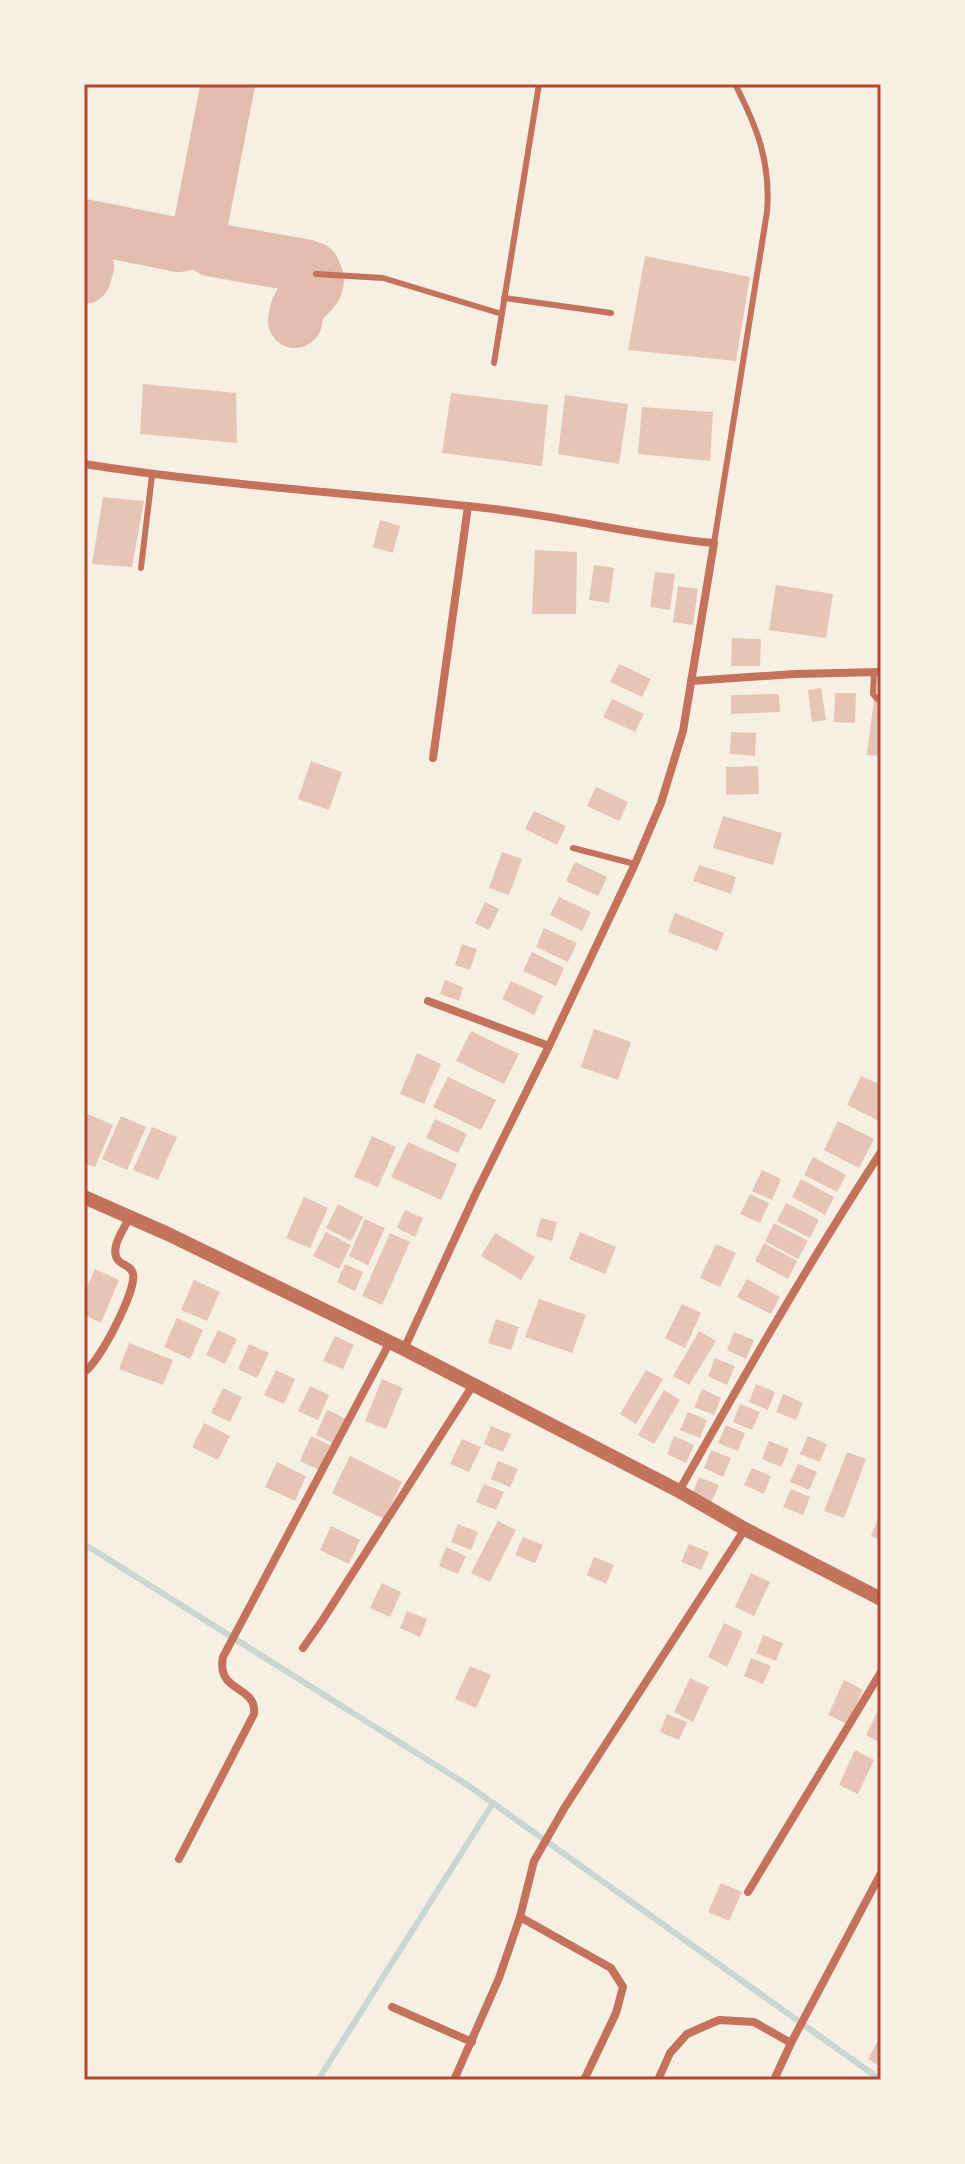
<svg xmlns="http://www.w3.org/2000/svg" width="965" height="2164" viewBox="0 0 965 2164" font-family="'Titillium Web',sans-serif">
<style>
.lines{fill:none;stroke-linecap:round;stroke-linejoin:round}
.stream{stroke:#c9d6d2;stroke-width:6}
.taxiway{stroke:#e2bdae;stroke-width:54}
.building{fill:#e6c5b7}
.service{stroke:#c5725c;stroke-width:6}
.minor{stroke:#c5725c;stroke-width:8}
.tertiary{stroke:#c5725c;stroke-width:14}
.neatline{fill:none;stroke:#b5482f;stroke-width:3}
</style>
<rect width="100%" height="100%" fill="#f6efe4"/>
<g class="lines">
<g class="stream">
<polyline points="84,1544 469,1786 881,2080"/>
<polyline points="318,2080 493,1803"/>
</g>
<g class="taxiway">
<path d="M 84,226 L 179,245 C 188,244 193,240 199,233 L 228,84"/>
<path d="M 199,233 C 202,241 205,246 213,250 L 305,266 L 313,269 C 323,287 311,291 301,303 C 297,307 296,315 295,321"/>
<polyline points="84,263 87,266 84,277"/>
</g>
</g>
<g class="building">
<polygon points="645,256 750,277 736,361 628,350"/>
<polygon points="143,384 236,393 237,443 140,434"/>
<polygon points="451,393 548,405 542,466 442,453"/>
<polygon points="565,395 628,404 619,464 558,454"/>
<polygon points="642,407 713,412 710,461 638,454"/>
<polygon points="103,497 144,501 132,567 92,564"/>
<polygon points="380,520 400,526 393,553 373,547"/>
<polygon points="535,550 577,552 576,614 532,614"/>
<polygon points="594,565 614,568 609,603 589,600"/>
<polygon points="655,572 675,574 670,610 650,607"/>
<polygon points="776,585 833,594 826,638 769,630"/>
<polygon points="678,586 698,589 693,625 673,622"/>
<polygon points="732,638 761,639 760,666 731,666"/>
<polygon points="619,664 651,679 642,697 610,682"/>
<polygon points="821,688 826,720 812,722 808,690"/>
<polygon points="835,693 856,693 855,723 834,722"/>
<polygon points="779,694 780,712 731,714 731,695"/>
<polygon points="612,699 644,714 635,732 603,717"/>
<polygon points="874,699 881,700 881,756 867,755"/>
<polygon points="731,732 756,733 755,756 730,754"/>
<polygon points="311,761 342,772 329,810 298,799"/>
<polygon points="758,766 759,794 726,795 726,767"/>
<polygon points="596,787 628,802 619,821 587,806"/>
<polygon points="534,811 566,826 557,845 525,829"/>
<polygon points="723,816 782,833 773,865 713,848"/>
<polygon points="502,852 522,859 509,895 489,888"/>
<polygon points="575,862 607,877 598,896 566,881"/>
<polygon points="699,865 736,877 731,894 693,881"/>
<polygon points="559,897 591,912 582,931 550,915"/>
<polygon points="485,902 499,909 489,930 475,923"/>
<polygon points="675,913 724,933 717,951 668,932"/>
<polygon points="544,928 577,943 568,962 536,947"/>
<polygon points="462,944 477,949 470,970 455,965"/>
<polygon points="532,952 564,968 556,986 523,971"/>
<polygon points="445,980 463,987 459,1001 440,994"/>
<polygon points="511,981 543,996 534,1015 502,999"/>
<polygon points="594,1029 631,1042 618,1080 581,1067"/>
<polygon points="471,1031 519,1054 504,1084 456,1061"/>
<polygon points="417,1053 441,1064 424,1104 400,1094"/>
<polygon points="861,1076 881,1085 881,1122 847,1105"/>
<polygon points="448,1077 496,1100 481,1130 433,1107"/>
<polygon points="88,1114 113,1125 95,1167 84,1163 84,1124"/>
<polygon points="121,1116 146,1127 127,1170 102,1159"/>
<polygon points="435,1119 467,1134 458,1153 426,1138"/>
<polygon points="838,1121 874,1139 859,1168 824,1150"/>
<polygon points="152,1127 177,1137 158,1180 133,1170"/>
<polygon points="372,1136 396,1147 378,1187 354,1177"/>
<polygon points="408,1142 457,1164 441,1200 391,1177"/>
<polygon points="813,1157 846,1175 837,1192 804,1175"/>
<polygon points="762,1170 781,1179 772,1200 752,1191"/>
<polygon points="801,1179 834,1197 825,1215 792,1197"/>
<polygon points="750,1194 769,1203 760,1223 740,1214"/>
<polygon points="304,1197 328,1208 310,1248 286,1238"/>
<polygon points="786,1203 819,1220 810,1238 777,1221"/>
<polygon points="338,1204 363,1217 351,1241 326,1228"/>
<polygon points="405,1210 423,1218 415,1237 397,1228"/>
<polygon points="541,1218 557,1222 552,1241 536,1236"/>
<polygon points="365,1219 385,1228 368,1265 349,1256"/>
<polygon points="774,1223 808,1241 798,1259 765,1241"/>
<polygon points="326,1232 351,1245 339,1269 313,1256"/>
<polygon points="580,1232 616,1247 605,1274 569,1259"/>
<polygon points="390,1233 410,1242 382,1305 362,1296"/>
<polygon points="495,1233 535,1257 521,1280 481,1256"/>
<polygon points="764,1243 797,1261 788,1279 755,1261"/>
<polygon points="716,1244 736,1253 720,1287 700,1278"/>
<polygon points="345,1264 363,1272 355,1291 337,1282"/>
<polygon points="95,1269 119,1280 101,1323 84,1315 84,1294"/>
<polygon points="747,1279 780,1297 771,1314 737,1297"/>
<polygon points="194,1280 220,1292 207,1321 181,1310"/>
<polygon points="539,1299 586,1315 572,1353 525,1337"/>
<polygon points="682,1304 701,1313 685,1348 665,1338"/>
<polygon points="177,1318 203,1330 190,1359 164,1347"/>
<polygon points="496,1319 519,1327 511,1350 488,1343"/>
<polygon points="218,1330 237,1339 225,1364 206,1355"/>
<polygon points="699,1331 716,1341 689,1385 673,1376"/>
<polygon points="734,1332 754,1340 746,1359 727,1350"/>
<polygon points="335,1336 354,1345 343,1369 323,1361"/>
<polygon points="129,1343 173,1360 163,1385 119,1369"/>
<polygon points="249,1344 269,1353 257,1378 238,1369"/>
<polygon points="715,1358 735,1366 727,1385 708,1376"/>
<polygon points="276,1370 295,1379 284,1404 264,1395"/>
<polygon points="646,1370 663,1379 636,1424 620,1414"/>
<polygon points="382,1379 403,1388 386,1429 365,1421"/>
<polygon points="756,1384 775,1392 768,1410 749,1402"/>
<polygon points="310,1386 329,1395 318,1420 298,1411"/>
<polygon points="223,1388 242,1397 230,1422 211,1413"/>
<polygon points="702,1389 721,1398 714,1415 694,1407"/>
<polygon points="664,1390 680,1400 654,1444 638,1435"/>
<polygon points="783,1394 803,1403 796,1420 776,1412"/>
<polygon points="740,1404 760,1412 752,1430 733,1422"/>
<polygon points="327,1410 347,1419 335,1444 316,1435"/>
<polygon points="688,1412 707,1420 700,1438 680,1430"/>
<polygon points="204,1423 230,1436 218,1460 192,1447"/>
<polygon points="726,1425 745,1433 738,1451 718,1443"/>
<polygon points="491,1426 511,1434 503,1452 484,1444"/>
<polygon points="311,1436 330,1445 319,1470 300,1461"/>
<polygon points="674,1436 694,1445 686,1463 667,1454"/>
<polygon points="808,1436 827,1444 820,1462 800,1454"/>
<polygon points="462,1439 481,1447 469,1472 450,1464"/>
<polygon points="769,1441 789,1449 781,1467 762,1459"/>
<polygon points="711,1450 731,1458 723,1477 704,1468"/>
<polygon points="847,1452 866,1459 844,1518 824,1511"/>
<polygon points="350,1456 402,1482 384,1519 332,1493"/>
<polygon points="498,1461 518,1469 510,1487 491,1479"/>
<polygon points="277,1462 306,1476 295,1501 265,1487"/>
<polygon points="798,1464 817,1472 809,1490 790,1482"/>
<polygon points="752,1468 771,1476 764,1494 744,1485"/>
<polygon points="699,1477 719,1485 711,1503 692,1495"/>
<polygon points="484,1484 504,1492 496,1510 476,1502"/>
<polygon points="791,1489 810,1497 803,1515 783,1507"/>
<polygon points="881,1511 881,1540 871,1536"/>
<polygon points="498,1521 516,1530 490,1582 471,1573"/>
<polygon points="458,1524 478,1532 471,1550 451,1542"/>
<polygon points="331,1526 360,1540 349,1564 320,1550"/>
<polygon points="523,1537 543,1545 535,1563 515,1555"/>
<polygon points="689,1544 709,1552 701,1570 681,1562"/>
<polygon points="446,1547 466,1556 458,1574 439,1566"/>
<polygon points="594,1557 614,1565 606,1584 587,1575"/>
<polygon points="751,1573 770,1582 754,1616 735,1607"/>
<polygon points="382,1583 401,1592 390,1617 370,1608"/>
<polygon points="407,1611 427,1619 420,1637 400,1628"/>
<polygon points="724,1623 743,1632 727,1667 708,1657"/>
<polygon points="763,1635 783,1643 776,1661 756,1653"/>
<polygon points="751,1658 771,1666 763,1684 744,1676"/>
<polygon points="470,1666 491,1675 476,1708 455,1699"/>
<polygon points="690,1678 709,1687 693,1722 674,1712"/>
<polygon points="844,1680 863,1690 847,1724 828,1715"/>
<polygon points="881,1704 881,1743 866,1735"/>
<polygon points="667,1714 687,1722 679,1740 660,1732"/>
<polygon points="855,1750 874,1760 858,1794 839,1785"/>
<polygon points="721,1883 742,1892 729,1921 708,1912"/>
<polygon points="881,2035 881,2067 868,2059"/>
</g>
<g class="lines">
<g class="service">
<polyline points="316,274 383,278 502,314"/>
<polyline points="504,298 611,313"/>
<polyline points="494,363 539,84"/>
<path d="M 714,543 L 767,212 C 771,162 757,127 735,84"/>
<polyline points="141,568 152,475"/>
<polyline points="874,672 873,694 877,699 881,699"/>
<polyline points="573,848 635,864"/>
</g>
<g class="minor">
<path d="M 84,464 C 217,485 351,493 485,508 C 562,516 637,536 714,543 L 683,731 L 661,803 L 635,864 L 549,1046 L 475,1195 L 404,1349"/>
<polyline points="691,681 795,674 881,672"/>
<polyline points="433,758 468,506"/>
<polyline points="428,1001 549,1046"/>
<path d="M 84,1372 C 98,1365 137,1290 133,1274 C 132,1267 125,1266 120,1262 C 107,1251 124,1229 130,1217"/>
<path d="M 679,1491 C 744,1376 809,1262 881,1152"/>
<polyline points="303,1648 322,1621 473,1385"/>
<path d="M 179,1859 L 254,1714 C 257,1684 216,1694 223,1657 L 390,1342"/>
<polyline points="748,1892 881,1672"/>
<polyline points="520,1917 611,1968 623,1987 616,2013 584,2080"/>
<polyline points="392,2007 472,2042"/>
<polyline points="454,2080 499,1978 520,1917 534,1861 565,1807 745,1529"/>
<polyline points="658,2080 670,2053 687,2034 719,2020 754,2022 791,2043"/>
<polyline points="774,2080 791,2043 881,1873"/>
</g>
<polyline class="tertiary" points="84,1197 168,1234 404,1349 679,1491 745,1529 881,1599"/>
</g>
<rect width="965" height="2164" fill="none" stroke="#f6efe4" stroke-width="172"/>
<rect x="86" y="86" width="793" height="1992" class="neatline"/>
</svg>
